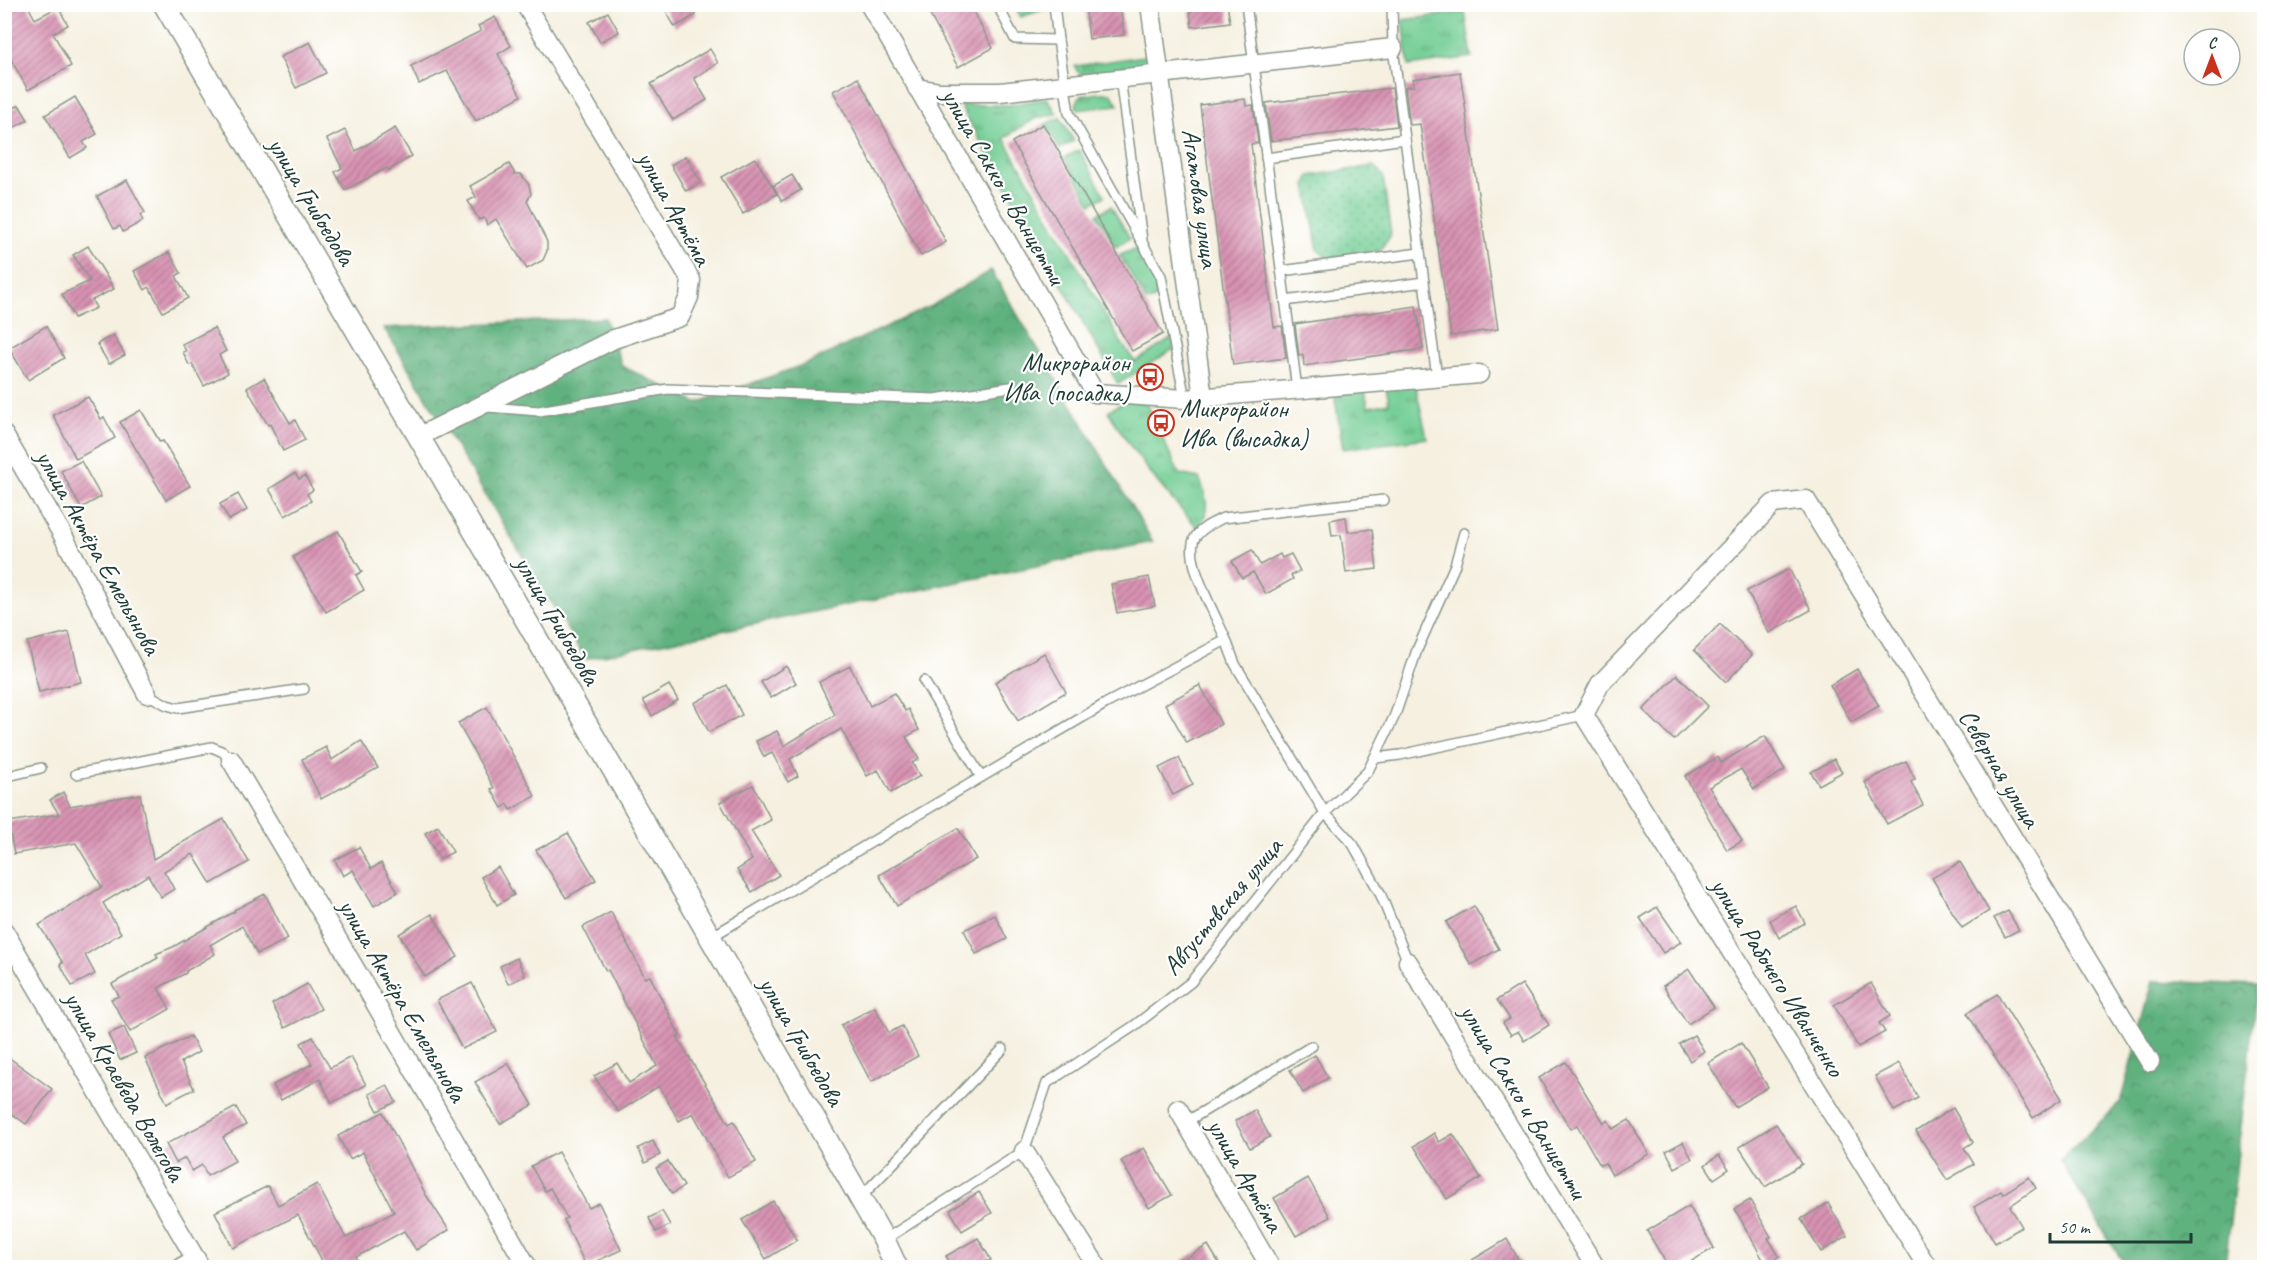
<svg xmlns="http://www.w3.org/2000/svg" width="2269" height="1272" viewBox="0 0 2269 1272" font-family="Caveat,sans-serif">
<style>
.grass{fill:url(#grass-tufts);stroke:#4a8664;stroke-width:1.5}
.forest{fill:url(#forest-crowns);stroke:#3f7759;stroke-width:1.5}
.park{fill:url(#park-dots);stroke:#4a8664;stroke-width:1.5}
.building{fill:url(#building-hatch)}
.lines{fill:none;stroke-linecap:round;stroke-linejoin:round}
.service-casing{stroke:#8a968a;stroke-width:12}
.minor-casing{stroke:#8a968a;stroke-width:21}
.tertiary-casing{stroke:#8a968a;stroke-width:24}
.service{stroke:#fff;stroke-width:9}
.minor{stroke:#fff;stroke-width:18}
.tertiary{stroke:#fff;stroke-width:21}
.labels{text-anchor:middle;stroke-width:4.5;stroke-linejoin:round;paint-order:stroke}
.street-label{font-size:26px;fill:#1f3d34;stroke:#fff}
.poi-label{font-size:26px;fill:#1f3d34;stroke:#fff;text-anchor:end}
</style>
<defs>
<pattern id="grass-tufts" width="24" height="20" patternUnits="userSpaceOnUse" patternTransform="scale(1.5)"><rect width="24" height="20" fill="#74ce95"/><path d="M3 7l-1-3M5 7V3M7 7l1-3M15 17l-1-3M17 17v-4M19 17l1-3" fill="none" stroke="#5fa87a"/></pattern>
<pattern id="forest-crowns" width="20" height="18" patternUnits="userSpaceOnUse" patternTransform="scale(1.5)"><rect width="20" height="18" fill="#5fb17e"/><path d="M2 6a3 3 0 1 1 6 0M12 15a3 3 0 1 1 6 0" fill="none" stroke="#4e9168"/></pattern>
<pattern id="park-dots" width="8" height="8" patternUnits="userSpaceOnUse" patternTransform="scale(1.5)"><rect width="8" height="8" fill="#74ce95"/><path d="M2 2h.1M6 6h.1" fill="none" stroke="#5fa87a" stroke-width="1.8" stroke-linecap="round"/></pattern>
<pattern id="building-hatch" width="6" height="6" patternUnits="userSpaceOnUse" patternTransform="scale(1.5)"><rect width="6" height="6" fill="#d893b2"/><path d="M-1 1l2-2M0 6l6-6M5 7l2-2" fill="none" stroke="#af7992"/></pattern>
</defs>
<rect width="100%" height="100%" fill="#fff"/>
<filter id="ink" filterUnits="userSpaceOnUse"><feTurbulence type="fractalNoise" baseFrequency=".0167" numOctaves="2"/><feDisplacementMap in="SourceGraphic" scale="12" xChannelSelector="R" yChannelSelector="G"/><feConvolveMatrix kernelMatrix="1 2 1 2 8 2 1 2 1" color-interpolation-filters="sRGB"/></filter>
<filter id="wash" filterUnits="userSpaceOnUse"><feTurbulence type="fractalNoise" baseFrequency=".008" numOctaves="4" result="noise"/><feDisplacementMap in="SourceGraphic" scale="24" xChannelSelector="R" yChannelSelector="G"/><feGaussianBlur stdDeviation="1.35" result="paint"/><feColorMatrix in="noise" values="0 0 0 0 0 0 0 0 0 0 0 0 0 0 0 0 0 1.4 0 .05"/><feComposite in="paint" operator="in"/></filter>
<g filter="url(#wash)">
<rect width="100%" height="100%" fill="#f5f0e0"/>
<g class="grass">
<polygon points="1465,12 1472,57 1409,66 1403,20"/>
<polygon points="1151,55 1143,67 1083,75 1077,71 1075,66"/>
<polygon points="1099,93 1111,93 1118,105 1078,110 1076,105 1080,96"/>
<polygon points="1047,98 1057,114 1036,118 1004,138 1121,342 1135,362 1172,338 1174,349 1118,384 960,105 1009,105"/>
<polygon points="1060,118 1074,141 1060,149 1045,124"/>
<polygon points="1079,150 1105,196 1091,204 1065,158"/>
<polygon points="1111,206 1130,238 1116,247 1097,214"/>
<polygon points="1137,248 1157,287 1158,297 1147,302 1120,255"/>
<polygon points="1415,383 1427,438 1343,449 1334,393 1365,390 1368,407 1389,403 1386,387"/>
<path d="M 1127,400 L 1147,403 L 1179,474 L 1199,478 C 1206,492 1212,518 1197,527 C 1163,491 1133,453 1108,411 Z"/>
</g>
<g class="forest">
<polygon points="991,270 1153,542 585,659 384,328 605,318 622,366 697,403 808,363 933,305"/>
<polygon points="2153,981 2257,985 2225,1267 2126,1267 2060,1160 2120,1103"/>
</g>
<g class="park">
<polygon points="1014,5 1041,5 1042,10 1021,17"/>
<polygon points="1374,166 1383,176 1391,235 1380,251 1328,259 1318,250 1306,185 1309,176"/>
</g>
<g id="blocks">
<g class="building">
<polygon points="4,4 27,4 35,19 58,7 68,25 53,33 71,66 28,90 4,47"/>
<polygon points="662,4 690,4 696,15 675,27"/>
<polygon points="924,4 969,4 993,48 958,67"/>
<polygon points="1085,4 1120,4 1124,35 1089,39"/>
<polygon points="1189,4 1227,4 1230,22 1192,27"/>
<polygon points="608,12 619,32 600,42 589,22"/>
<polygon points="495,17 511,46 498,54 521,96 476,121 447,71 419,84 411,66 481,31 478,26"/>
<polygon points="310,42 326,73 296,88 280,57"/>
<polygon points="710,49 718,63 694,78 707,100 673,120 651,84"/>
<polygon points="1460,72 1498,329 1451,336 1420,124 1410,125 1405,87 1414,86 1413,79"/>
<polygon points="858,78 946,242 921,256 833,91"/>
<polygon points="1392,88 1397,126 1271,141 1266,103"/>
<polygon points="75,97 97,134 83,142 87,148 70,158 45,115"/>
<polygon points="1245,99 1246,106 1253,105 1258,143 1251,144 1274,327 1282,326 1286,358 1233,365 1200,105"/>
<polygon points="19,105 28,120 4,133 4,113"/>
<polygon points="1043,124 1163,334 1132,351 1012,142"/>
<polygon points="395,128 412,156 389,170 387,168 345,190 335,172 342,168 327,139 345,130 356,151"/>
<polygon points="686,156 701,183 686,191 671,165"/>
<polygon points="755,158 777,194 743,214 721,177"/>
<polygon points="509,164 515,174 521,174 529,185 531,194 527,201 547,242 547,251 543,260 527,269 496,219 487,225 484,218 479,220 468,201 476,197 470,186"/>
<polygon points="792,175 801,190 782,201 773,186"/>
<polygon points="127,180 145,213 140,215 143,221 123,232 120,226 114,229 97,196"/>
<polygon points="88,246 114,289 92,300 96,308 74,318 62,294 90,281 73,255"/>
<polygon points="169,252 181,273 176,276 188,298 163,312 149,287 145,290 134,271"/>
<polygon points="1416,306 1423,349 1304,366 1303,355 1299,356 1295,324"/>
<polygon points="46,326 64,358 28,380 9,348"/>
<polygon points="214,328 226,351 219,355 228,373 204,386 192,364 189,365 183,352 186,351 182,344"/>
<polygon points="113,335 125,355 109,364 97,344"/>
<polygon points="264,378 290,423 295,420 305,440 283,451 270,424 268,425 247,388"/>
<polygon points="88,397 101,419 104,417 115,438 76,459 53,415"/>
<polygon points="141,410 160,442 163,441 190,486 166,500 120,422"/>
<polygon points="81,461 101,497 81,508 61,471"/>
<polygon points="295,473 299,479 305,476 313,490 307,494 311,501 285,516 269,489"/>
<polygon points="238,494 247,510 229,520 220,504"/>
<polygon points="1346,517 1348,532 1372,529 1377,569 1346,573 1341,535 1332,536 1330,520"/>
<polygon points="338,531 362,572 356,575 364,590 326,612 293,557"/>
<polygon points="1252,550 1260,565 1280,554 1282,558 1291,554 1300,571 1291,575 1293,579 1266,594 1253,572 1242,578 1232,561"/>
<polygon points="1789,569 1811,610 1769,633 1747,591"/>
<polygon points="1149,577 1155,606 1117,613 1111,584"/>
<polygon points="1720,624 1752,655 1726,682 1694,650"/>
<polygon points="69,632 81,682 39,692 27,642"/>
<polygon points="1044,653 1066,692 1018,721 995,682"/>
<polygon points="786,666 796,683 771,698 761,682"/>
<polygon points="850,666 870,706 894,693 905,711 908,709 919,730 906,737 919,759 912,763 920,776 891,793 878,770 867,776 841,729 790,759 798,776 788,782 772,753 764,757 756,741 777,731 784,746 835,715 819,682"/>
<polygon points="1857,669 1879,706 1851,722 1830,685"/>
<polygon points="1677,675 1708,706 1674,740 1643,710"/>
<polygon points="669,685 678,700 652,716 643,700"/>
<polygon points="727,685 742,715 709,732 694,703"/>
<polygon points="1200,685 1221,724 1187,743 1165,704"/>
<polygon points="487,707 535,796 511,810 508,804 502,808 491,789 494,788 458,723"/>
<polygon points="1765,736 1785,770 1754,789 1741,769 1709,787 1742,841 1727,850 1685,776 1718,757 1721,763"/>
<polygon points="361,741 378,768 321,799 302,759 326,747 332,760"/>
<polygon points="1179,758 1193,785 1173,795 1159,768"/>
<polygon points="1834,759 1842,772 1819,785 1811,772"/>
<polygon points="1906,761 1915,779 1911,782 1923,805 1887,824 1865,782"/>
<polygon points="753,785 771,820 751,831 779,875 752,892 737,870 752,860 720,802"/>
<polygon points="63,792 70,806 140,794 153,859 224,819 249,862 211,884 193,854 164,871 174,889 161,897 148,875 103,903 121,933 85,955 95,974 72,986 60,964 63,963 39,925 102,887 76,843 14,854 8,822 59,814 50,800"/>
<polygon points="438,826 453,852 440,859 425,833"/>
<polygon points="958,828 976,859 897,906 879,875"/>
<polygon points="568,833 596,880 566,898 536,850"/>
<polygon points="359,847 371,869 381,863 398,892 374,906 353,870 343,876 335,860"/>
<polygon points="1960,862 1989,911 1962,928 1932,878"/>
<polygon points="498,867 514,895 497,905 481,877"/>
<polygon points="265,894 288,939 257,954 242,926 210,945 215,954 186,971 186,973 158,988 170,1009 130,1032 111,999 119,996 112,984 158,958 156,954 173,947 235,911 234,910"/>
<polygon points="1474,906 1499,949 1471,965 1446,922"/>
<polygon points="1796,906 1805,923 1779,938 1770,920"/>
<polygon points="1657,907 1681,942 1663,953 1640,918"/>
<polygon points="2008,911 2019,930 2005,937 1994,918"/>
<polygon points="611,912 645,978 650,976 680,1036 677,1037 729,1124 734,1121 756,1162 728,1177 693,1113 679,1121 659,1086 618,1112 594,1076 617,1063 629,1083 657,1066 608,970 606,971 583,927"/>
<polygon points="432,914 458,957 425,977 399,934"/>
<polygon points="995,915 1007,939 976,954 964,930"/>
<polygon points="517,958 525,976 508,984 500,966"/>
<polygon points="1689,969 1714,1007 1688,1024 1663,986"/>
<polygon points="472,983 497,1032 462,1049 437,1000"/>
<polygon points="1871,983 1890,1016 1879,1023 1885,1032 1858,1047 1834,1005"/>
<polygon points="307,984 321,1009 285,1028 272,1004"/>
<polygon points="1522,984 1549,1025 1524,1041 1518,1031 1511,1035 1503,1023 1510,1019 1497,1000"/>
<polygon points="1997,994 2062,1099 2033,1118 1967,1013"/>
<polygon points="875,1007 889,1033 902,1026 918,1056 871,1082 841,1025"/>
<polygon points="124,1027 136,1053 120,1060 108,1034"/>
<polygon points="1694,1035 1704,1051 1690,1061 1679,1044"/>
<polygon points="190,1036 199,1052 181,1062 194,1089 167,1103 145,1058"/>
<polygon points="313,1037 330,1068 351,1057 366,1085 332,1103 320,1079 281,1100 273,1085 312,1064 301,1043"/>
<polygon points="1741,1043 1768,1087 1735,1107 1708,1063"/>
<polygon points="4,1054 52,1089 26,1124 4,1108"/>
<polygon points="1315,1055 1328,1078 1303,1093 1290,1070"/>
<polygon points="1566,1062 1604,1123 1608,1120 1613,1129 1629,1120 1649,1154 1612,1175 1605,1163 1600,1165 1577,1125 1571,1129 1539,1078"/>
<polygon points="508,1063 533,1105 500,1124 475,1082"/>
<polygon points="1899,1063 1918,1098 1894,1111 1875,1076"/>
<polygon points="387,1085 396,1102 378,1111 369,1094"/>
<polygon points="236,1107 246,1125 223,1137 235,1161 207,1176 202,1165 192,1171 185,1158 176,1163 166,1144"/>
<polygon points="1953,1108 1973,1142 1964,1148 1974,1164 1947,1180 1916,1131"/>
<polygon points="1255,1110 1270,1137 1250,1148 1235,1121"/>
<polygon points="383,1112 426,1195 449,1230 416,1250 404,1231 356,1257 362,1268 326,1268 298,1215 233,1248 215,1212 268,1186 278,1205 317,1184 346,1238 394,1212 363,1152 350,1159 338,1136"/>
<polygon points="1776,1124 1802,1164 1765,1187 1739,1147"/>
<polygon points="1434,1133 1439,1142 1453,1134 1481,1178 1447,1199 1414,1146"/>
<polygon points="653,1141 660,1155 645,1163 638,1148"/>
<polygon points="1683,1142 1692,1159 1675,1168 1666,1151"/>
<polygon points="1144,1148 1172,1195 1149,1208 1121,1161"/>
<polygon points="558,1152 589,1208 599,1203 621,1250 586,1266 564,1220 567,1218 550,1188 545,1191 531,1166"/>
<polygon points="1719,1155 1729,1169 1714,1179 1705,1165"/>
<polygon points="668,1161 684,1186 672,1194 656,1168"/>
<polygon points="2029,1177 2036,1188 2010,1206 2022,1227 1995,1243 1974,1207 2001,1191 2003,1194"/>
<polygon points="1308,1178 1330,1217 1296,1236 1274,1198"/>
<polygon points="979,1192 992,1213 962,1231 950,1210"/>
<polygon points="1750,1200 1771,1237 1768,1238 1779,1256 1766,1265 1735,1209"/>
<polygon points="773,1201 797,1240 766,1259 742,1220"/>
<polygon points="1828,1203 1847,1236 1821,1252 1801,1219"/>
<polygon points="1689,1206 1714,1248 1680,1268 1669,1268 1647,1231"/>
<polygon points="662,1211 670,1225 656,1232 649,1218"/>
<polygon points="978,1238 991,1260 986,1262 989,1268 953,1268 946,1256"/>
<polygon points="1507,1239 1523,1268 1459,1268"/>
<polygon points="1208,1245 1222,1268 1170,1268"/>
</g>
</g>
</g>
<g filter="url(#ink)">
<use href="#blocks" fill-opacity="0" stroke="#8a968a" stroke-width="1.5"/>
<g class="lines">
<defs>
<g id="service">
<polyline points="997,4 1015,39 1058,40 1069,113 1161,276 1185,399"/>
<polyline points="1054,4 1058,40"/>
<polyline points="1246,4 1297,389"/>
<polyline points="1120,78 1142,240"/>
<polyline points="1266,158 1405,139"/>
<polyline points="1281,271 1420,253"/>
<polyline points="1424,282 1437,377"/>
<polyline points="1285,301 1424,282 1393,48 1392,4"/>
<polyline points="487,407 539,411 668,389 935,399 1010,387"/>
<polyline points="1226,640 1235,664 1325,813 1353,844 1380,893 1408,962"/>
<polyline points="924,681 981,777"/>
<polyline points="147,694 167,705 178,708 304,689"/>
<polyline points="1375,758 1400,755 1584,715"/>
<polyline points="76,774 212,747 223,752 231,760"/>
<polyline points="4,777 41,768"/>
<path d="M 711,937 L 1105,704 L 1226,640 C 1217,617 1181,557 1196,536 C 1203,527 1213,523 1223,518 L 1384,500"/>
<polyline points="1186,1122 1312,1046"/>
<polyline points="860,1198 1003,1049"/>
<polyline points="884,1240 1024,1151 1047,1083 1134,1026 1191,982 1325,813 1368,771 1395,715 1417,650 1455,565 1464,533"/>
</g>
<g id="minor">
<polyline points="869,4 1095,393 1185,399 1479,374"/>
<polyline points="1150,4 1203,398"/>
<polyline points="917,88 940,92 1000,92 1393,48"/>
<polyline points="4,435 61,532 147,694"/>
<polyline points="420,436 614,339 680,317 689,297 691,280 525,4"/>
<polyline points="231,760 360,977 528,1268"/>
<polyline points="4,931 201,1268"/>
<polyline points="1408,962 1596,1268"/>
<polyline points="1178,1109 1271,1268"/>
<polyline points="1024,1151 1098,1268"/>
<polyline points="180,1268 196,1259"/>
<polyline points="1928,1268 1584,715 1600,684 1773,504 1806,500 2150,1062"/>
</g>
<path id="tertiary" d="M 164,4 C 407,415 648,826 884,1240 L 897,1268"/>
</defs>
<use href="#service" class="service-casing"/>
<use href="#minor" class="minor-casing"/>
<use href="#tertiary" class="tertiary-casing"/>
<use href="#service" class="service"/>
<use href="#minor" class="minor"/>
<use href="#tertiary" class="tertiary"/>
</g>
</g>
<defs>
<symbol id="bus-ring" viewBox="-11 -11 22 22"><circle r="9.5" fill="#fff" stroke="#c8321e" stroke-width="1.5"/><path d="M-5-6H5V4H4V6H2V4H-2V6H-4V4H-5ZM-3.5-4V0h7V-4ZM-3.5 1.2v1.5H-2V1.2ZM2 1.2v1.5H3.5V1.2Z" fill="#c8321e"/></symbol>
</defs>
<g fill-rule="evenodd">
<use href="#bus-ring" x="1135" y="362" width="30" height="30"/>
<use href="#bus-ring" x="1146" y="408" width="30" height="30"/>
</g>
<g class="labels">
<g class="street-label">
<text transform="translate(1004 186) rotate(60)" y="9">улица Сакко и Ванцетти</text>
<text transform="translate(1201 198) rotate(82)" y="9">Агатовая улица</text>
<text transform="translate(312 201) rotate(59)" y="9">улица Грибоедова</text>
<text transform="translate(675 208) rotate(61)" y="9">улица Артёма</text>
<text transform="translate(99 552) rotate(61)" y="9">улица Актёра Емельянова</text>
<text transform="translate(558 620) rotate(60)" y="9">улица Грибоедова</text>
<text transform="translate(2000 768) rotate(59)" y="9">Северная улица</text>
<text transform="translate(1222 906) rotate(-50)" y="9">Августовская улица</text>
<text transform="translate(1778 977) rotate(58)" y="9">улица Рабочего Иванченко</text>
<text transform="translate(403 1000) rotate(60)" y="9">улица Актёра Емельянова</text>
<text transform="translate(802 1041) rotate(60)" y="9">улица Грибоедова</text>
<text transform="translate(125 1086) rotate(60)" y="9">улица Краеведа Волегова</text>
<text transform="translate(1524 1101) rotate(59)" y="9">улица Сакко и Ванцетти</text>
<text transform="translate(1246 1175) rotate(60)" y="9">улица Артёма</text>
</g>
<g class="poi-label">
<text x="1130" y="371">Микрорайон<tspan x="1130" dy="30">Ива (посадка)</tspan></text>
<text x="1180" y="417" text-anchor="start">Микрорайон<tspan x="1180" dy="30">Ива (высадка)</tspan></text>
</g>
</g>
<rect width="2269" height="1272" fill="none" stroke="#fff" stroke-width="24"/>
<g transform="translate(2212 57)"><circle r="28" fill="#ffffff" stroke="#a5b1ae" stroke-width="1.5"/>
<path d="M0-4.5L10 22L0 15L-10 22Z" fill="#c8321e"/>
<text y="-9" font-size="16" font-weight="bold" text-anchor="middle" fill="#1f3d34">С</text>
</g>
<path d="M2050 1233v9h141v-9" fill="none" stroke="#1f3d34" stroke-width="3"/>
<text x="2059" y="1233" font-size="18" fill="#1f3d34" stroke="#ffffff" stroke-width="4.5" paint-order="stroke">50 m</text>
</svg>
